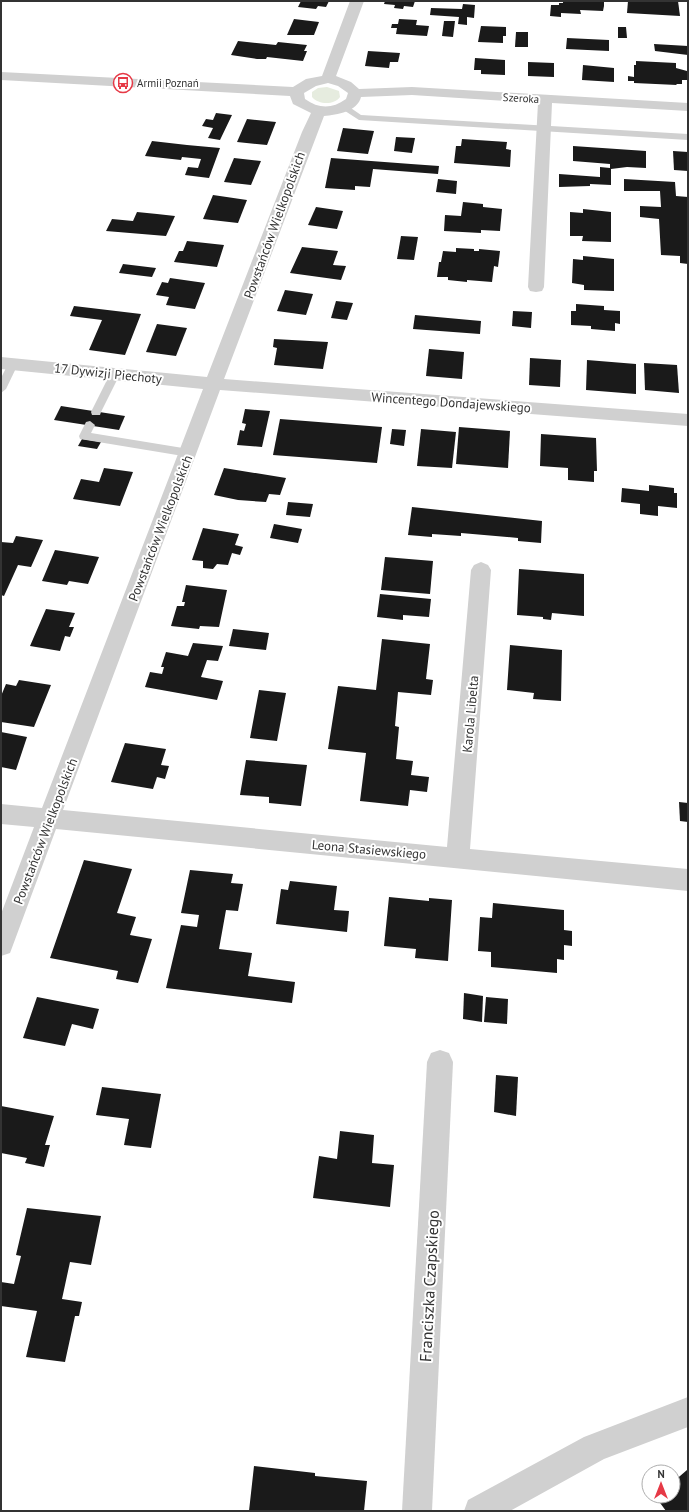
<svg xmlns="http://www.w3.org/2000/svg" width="689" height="1512" viewBox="0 0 689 1512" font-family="'PT Sans',sans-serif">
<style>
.green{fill:#e6ecdf}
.building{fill:#1a1a1a}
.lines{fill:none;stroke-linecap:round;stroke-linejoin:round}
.lane{fill:#d0d0d0;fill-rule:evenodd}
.street{fill:#d0d0d0;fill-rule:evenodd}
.labels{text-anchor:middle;stroke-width:4;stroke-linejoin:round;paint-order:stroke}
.far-poi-label{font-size:11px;fill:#333;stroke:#fff;text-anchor:start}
.far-street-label{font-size:11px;fill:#333;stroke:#fff}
.street-label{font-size:13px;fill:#333;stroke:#fff}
.near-street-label{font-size:16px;fill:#333;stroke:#fff}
</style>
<rect width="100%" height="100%" fill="#fff"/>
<path class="green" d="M 327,87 L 339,91 L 340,97 C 334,105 319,105 312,97 L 312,92 L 318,88 Z"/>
<g class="building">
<polygon points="301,1 329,1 326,7 318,6 316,9 298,7"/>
<polygon points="385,1 415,1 413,7 404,6 403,9 394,8 395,5 384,4"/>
<polygon points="563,1 604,1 604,6 603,11 580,10 581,14 561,13 561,17 550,16 551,5 559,5 559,3 563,3"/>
<polygon points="628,1 678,1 680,16 627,13"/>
<polygon points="463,4 475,5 474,18 467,17 467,25 458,24 459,17 430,15 431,8 462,9"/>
<polygon points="294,19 319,22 314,35 287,35"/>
<polygon points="399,19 417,20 416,25 429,26 427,36 396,34 397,28 391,28 392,24 398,24"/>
<polygon points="444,21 455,21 453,37 442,36"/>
<polygon points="481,26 506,27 506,36 503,36 503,43 478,42"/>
<polygon points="618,27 626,27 627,38 618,38"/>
<polygon points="516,32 528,32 528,47 515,47"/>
<polygon points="567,38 609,40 609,51 566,49"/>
<polygon points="238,41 276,45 278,42 307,45 304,51 307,51 303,61 267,57 266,59 257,59 231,55"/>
<polygon points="654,44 688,46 688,55 655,51"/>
<polygon points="368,51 400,53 398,62 390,62 389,68 365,66"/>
<polygon points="475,58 505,60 505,75 481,74 481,70 474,70"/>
<polygon points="636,61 676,63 676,68 687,71 687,80 682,80 682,84 676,84 677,85 634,83 634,81 628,81 628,76 634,77 634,65 636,65"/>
<polygon points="528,62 554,63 554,77 528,76"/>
<polygon points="583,65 614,68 614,82 582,80"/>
<polygon points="216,113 232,115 220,140 208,138 213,128 202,126 206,119 213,120"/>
<polygon points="247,119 276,122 267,145 237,142"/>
<polygon points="343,128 374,131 368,154 337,151"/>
<polygon points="396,137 415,138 412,153 394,151"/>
<polygon points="462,139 507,142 506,149 511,150 510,167 454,163 456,146 461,146"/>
<polygon points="152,141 187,145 220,148 209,178 185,175 188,167 198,168 201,159 182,157 181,160 145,156"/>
<polygon points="573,146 646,151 646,168 627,167 611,169 611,185 590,184 590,186 559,187 559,174 600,177 600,167 610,168 610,164 573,161"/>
<polygon points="673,151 688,152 688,171 674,170"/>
<polygon points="234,158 261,161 251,185 224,182"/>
<polygon points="331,158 411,164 439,166 438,174 373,169 370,187 355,186 355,190 325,188"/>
<polygon points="438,179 457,181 456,194 436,192"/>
<polygon points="624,179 675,182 676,196 688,197 688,264 680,263 680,256 661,255 659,219 640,217 640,206 661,207 660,191 624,191"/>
<polygon points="213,195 247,200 238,223 203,219"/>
<polygon points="463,202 483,204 483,207 502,209 500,231 481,230 481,233 444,231 445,215 461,216"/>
<polygon points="316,207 343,211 337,229 308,225"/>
<polygon points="583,209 611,212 611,242 582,241 583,236 570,236 570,212 583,213"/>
<polygon points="137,212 157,214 175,216 166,236 106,231 112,219 133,221"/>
<polygon points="401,236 418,237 414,260 397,259"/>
<polygon points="187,241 224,245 217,267 174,262 179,251 183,251"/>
<polygon points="302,247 338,251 333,265 346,266 341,280 290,273"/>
<polygon points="456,248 474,249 474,251 479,251 479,249 500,251 498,267 494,266 492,282 467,280 467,282 448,280 448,277 437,277 439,262 441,262 443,251 456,252"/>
<polygon points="583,256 614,259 614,291 584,290 584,285 572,283 573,259 583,260"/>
<polygon points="123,264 156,268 152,277 119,273"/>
<polygon points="170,278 205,283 195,309 166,305 169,297 156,295 162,282 168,283"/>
<polygon points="285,290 313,294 306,315 277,311"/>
<polygon points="336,301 353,303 347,320 331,318"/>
<polygon points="576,304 604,306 604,310 620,311 620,324 615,323 615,331 591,329 591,326 571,325 571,311 576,311"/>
<polygon points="74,306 141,314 125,355 89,350 102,320 70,316"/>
<polygon points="513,311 532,312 531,328 512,326"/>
<polygon points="415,315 481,321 480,334 413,329"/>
<polygon points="157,324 187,328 176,356 146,352"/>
<polygon points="274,339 328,342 323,369 274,365 277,348 273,347"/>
<polygon points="429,349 464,352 462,379 426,376"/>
<polygon points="530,358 561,360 560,387 529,385"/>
<polygon points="587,360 636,364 636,394 586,390"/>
<polygon points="644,363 677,365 679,393 645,390"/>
<polygon points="61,406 125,416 119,430 54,420"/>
<polygon points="245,409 270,411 262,447 237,445 240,430 244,431 246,424 242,423"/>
<polygon points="280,419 382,427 377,463 273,455"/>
<polygon points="459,427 510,431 508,468 456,464"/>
<polygon points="392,429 406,430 404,446 390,444"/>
<polygon points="421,429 456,432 452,468 417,466"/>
<polygon points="541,434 596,438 597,471 594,471 594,482 568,480 568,468 540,466"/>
<polygon points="82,439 101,442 97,449 78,446"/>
<polygon points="104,468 133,472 120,506 73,499 81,479 99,482"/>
<polygon points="224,468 286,478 280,495 269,494 266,502 238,500 214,495"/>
<polygon points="649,485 674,488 674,493 677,493 677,508 658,506 658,516 640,514 640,504 621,502 622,488 649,491"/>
<polygon points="288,502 313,504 310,517 286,515"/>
<polygon points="412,507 542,521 541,543 518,541 518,538 461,533 461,536 432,534 432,537 408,535"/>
<polygon points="274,524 302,529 298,543 270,538"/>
<polygon points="203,528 239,534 235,545 243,547 240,555 232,553 228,565 217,564 213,569 203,568 203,561 192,560"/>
<polygon points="16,536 43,540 31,567 18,565 4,596 1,595 1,542 13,543"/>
<polygon points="55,550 99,557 88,584 69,581 67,585 42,581"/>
<polygon points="385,557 433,561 430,594 381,590"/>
<polygon points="519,569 584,574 584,616 552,613 551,620 543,619 543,617 517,615"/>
<polygon points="186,585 227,590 219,627 200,626 199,629 171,626 177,606 184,606 185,602 182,602"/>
<polygon points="380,594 431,599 429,617 403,615 403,620 377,617"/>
<polygon points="46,609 75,613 69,627 74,627 70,637 65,636 60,651 30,646"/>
<polygon points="233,629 269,633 266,650 229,646"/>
<polygon points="382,639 430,644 426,679 433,680 431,695 398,692 395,726 399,727 396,759 413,761 411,775 429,777 427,792 410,790 408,806 360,801 366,753 328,749 338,686 376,690"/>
<polygon points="193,643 223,646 218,661 207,660 201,677 223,681 217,700 145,687 150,672 162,674 164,667 161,667 166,652 188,656"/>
<polygon points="510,645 562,650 561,701 533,699 534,693 507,690"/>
<polygon points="19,680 51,685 34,727 1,722 1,696 6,684 16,686"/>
<polygon points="259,690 286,693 277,741 250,738"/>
<polygon points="1,732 27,737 16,770 1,767"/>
<polygon points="125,743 166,749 161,765 169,766 165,779 157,777 153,789 111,782"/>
<polygon points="246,760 307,765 301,806 269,803 269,797 240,795"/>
<polygon points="679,802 688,803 688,822 680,821"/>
<polygon points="84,860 132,869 117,913 136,917 130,935 152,939 138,983 116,979 118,971 50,958"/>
<polygon points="190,870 233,874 231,883 243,884 238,911 226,910 219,949 252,953 248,976 295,982 292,1003 166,988 181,925 197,927 199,915 181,913"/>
<polygon points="290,881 337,886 334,910 349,911 347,932 276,924 281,889 288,890"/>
<polygon points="389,897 429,901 429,898 452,900 448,961 415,958 416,949 384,946"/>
<polygon points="493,903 564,910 564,930 572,931 572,946 564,945 564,960 557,959 557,973 491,967 491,952 478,951 480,917 492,918"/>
<polygon points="464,993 483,996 482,1022 463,1019"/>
<polygon points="37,997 99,1009 93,1029 72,1024 65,1046 23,1038"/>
<polygon points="486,997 508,999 507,1024 484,1022"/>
<polygon points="496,1075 518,1077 516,1116 494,1112"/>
<polygon points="102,1087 161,1094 151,1148 124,1145 129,1119 96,1115"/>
<polygon points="1,1106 54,1116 45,1145 50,1145 44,1167 25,1163 27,1158 1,1153"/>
<polygon points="340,1131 374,1135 372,1163 394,1165 390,1207 313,1198 319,1156 337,1159"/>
<polygon points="27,1208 101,1216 91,1265 70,1262 62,1299 82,1302 79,1316 75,1316 65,1362 26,1357 37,1311 1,1306 1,1282 14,1284 21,1256 16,1255"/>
<polygon points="254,1466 315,1473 315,1476 367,1481 364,1511 249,1511"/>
<polygon points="687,1470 688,1511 666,1511 655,1496 673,1496 673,1482"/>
</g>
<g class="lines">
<g class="lane">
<polygon points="345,104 361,115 688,134 688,140 359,120 342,109 341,107"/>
<polygon points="13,360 18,364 6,389 1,393 1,378 9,362"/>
<polygon points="115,370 120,374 101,412 100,415 92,415 91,412 110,374"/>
<polygon points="90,421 95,425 91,433 189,449 194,453 189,457 80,439 79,436 86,422"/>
</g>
<g class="street">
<path d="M 350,1 L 364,1 L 336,76 L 351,82 L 359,89 L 412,87 L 688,103 L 688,111 L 552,103 L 544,287 L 542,291 L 536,292 L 530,291 L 528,287 L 538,103 L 412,95 L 361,97 C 358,111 337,115 324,116 L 224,379 L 688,414 L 688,426 L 220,390 L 63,810 L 447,847 L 471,570 L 474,565 L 481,562 L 488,565 L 491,570 L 470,849 L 688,869 L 688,891 L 56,829 L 13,945 L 10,953 L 1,956 L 1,914 L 34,827 L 1,824 L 1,804 L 42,808 L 203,389 L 1,369 L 1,357 L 207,377 L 302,132 L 311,113 L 293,104 L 290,96 L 1,80 L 1,72 L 293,87 L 306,79 L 322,76 ZM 328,83 L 338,86 L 348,93 L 346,99 C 332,109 319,109 305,99 L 304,93 L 316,86 Z"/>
<polygon points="440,1050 449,1053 453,1062 432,1511 402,1511 427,1062 431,1053"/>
<polygon points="688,1397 688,1427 604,1459 510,1511 464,1511 468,1500 584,1437"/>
</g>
</g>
<defs>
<symbol id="bus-ring" viewBox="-11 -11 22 22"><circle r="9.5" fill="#fff" stroke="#e63946" stroke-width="1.5"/><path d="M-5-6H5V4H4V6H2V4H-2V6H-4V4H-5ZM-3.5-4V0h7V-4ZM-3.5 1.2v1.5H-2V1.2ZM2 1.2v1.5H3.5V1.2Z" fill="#e63946"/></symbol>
</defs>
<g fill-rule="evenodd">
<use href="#bus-ring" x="112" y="72" width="22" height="22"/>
</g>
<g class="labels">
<g class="far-poi-label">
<text x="137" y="87">Armii Poznań</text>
</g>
<g class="far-street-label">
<text transform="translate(521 98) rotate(3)" y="4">Szeroka</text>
</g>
<g class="street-label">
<text transform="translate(274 225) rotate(-70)" y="5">Powstańców Wielkopolskich</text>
<text transform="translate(108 373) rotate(6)" y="5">17 Dywizji Piechoty</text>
<text transform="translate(451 402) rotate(4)" y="5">Wincentego Dondajewskiego</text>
<text transform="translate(160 528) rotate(-69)" y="5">Powstańców Wielkopolskich</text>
<text transform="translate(470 714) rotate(-85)" y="5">Karola Libelta</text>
<text transform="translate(45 831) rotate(-69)" y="5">Powstańców Wielkopolskich</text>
<text transform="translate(369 849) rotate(5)" y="5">Leona Stasiewskiego</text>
</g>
<g class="near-street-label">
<text transform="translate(429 1286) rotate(-87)" y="6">Franciszka Czapskiego</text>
</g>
</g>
<rect width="689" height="1512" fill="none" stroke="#333333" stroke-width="4"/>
<g transform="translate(661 1484)"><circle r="19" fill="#ffffff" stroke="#adadad"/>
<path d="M0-3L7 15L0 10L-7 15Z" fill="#e63946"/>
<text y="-6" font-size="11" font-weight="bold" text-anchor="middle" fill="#333333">N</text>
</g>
</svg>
